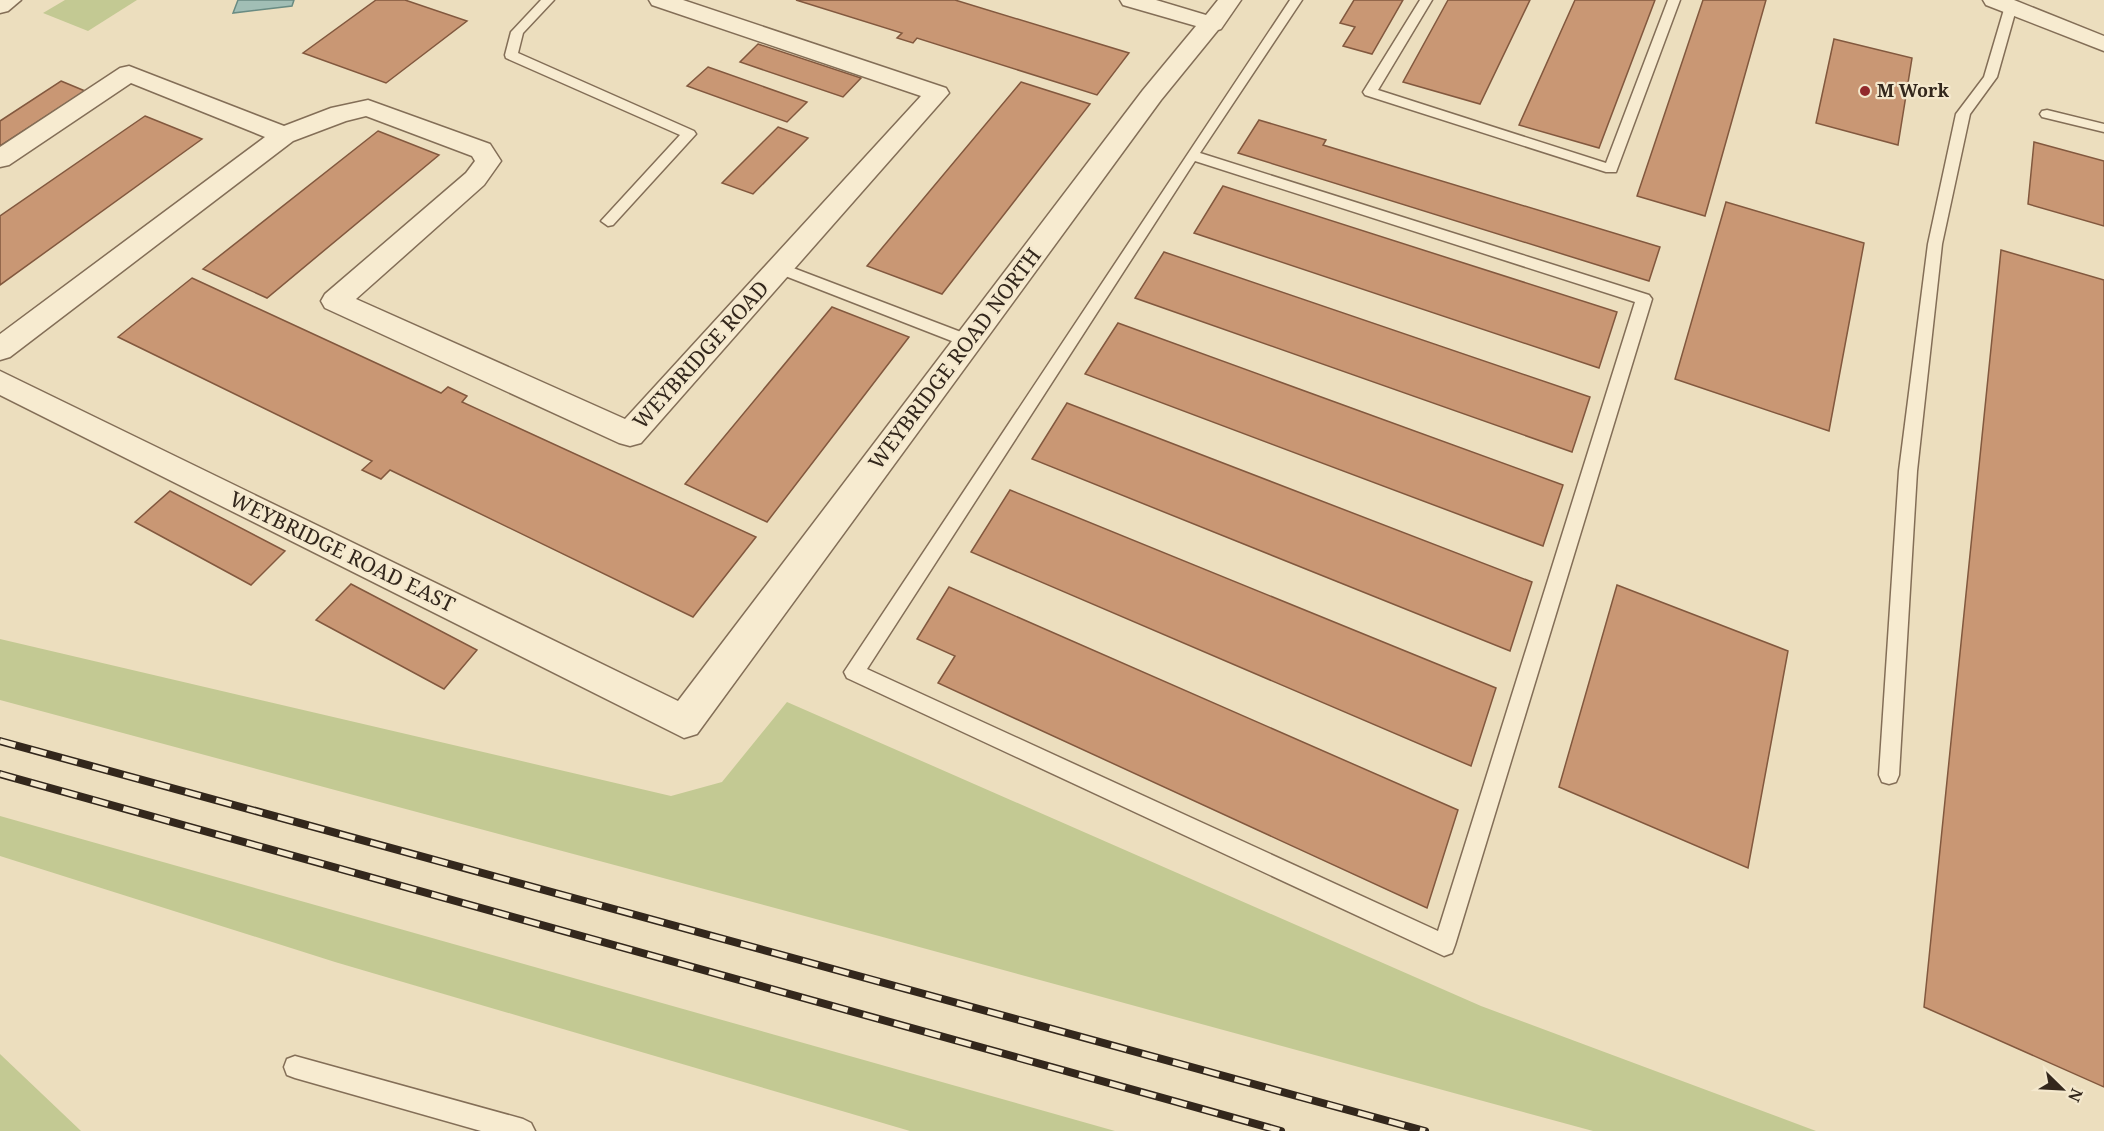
<svg xmlns="http://www.w3.org/2000/svg" width="2104" height="1131" viewBox="0 0 2104 1131" font-family="'Noto Serif',serif">
<style>
.green{fill:#c3c993}
.water{fill:#a1beb5;stroke:#698b82;stroke-width:1.5}
.building{fill:#c99774;stroke:#82583e;stroke-width:1.5}
.lines{fill:none;stroke-linecap:round;stroke-linejoin:round}
.lane-casing{stroke:#836e57;stroke-width:3}
.street-casing{stroke:#836e57;stroke-width:3}
.lane{fill:#f7ebd0;fill-rule:evenodd}
.street{fill:#f7ebd0;fill-rule:evenodd}
.rail-casing{stroke:#33271c;stroke-width:8}
.rail{stroke:#f4e8cd;stroke-width:5;stroke-dasharray:16;stroke-linecap:butt}
.poi-dot{fill:#91292b;stroke:#f4e8cd;stroke-width:2}
.labels{text-anchor:middle;stroke-width:4.5;stroke-linejoin:round;paint-order:stroke}
.far-poi-label{font-size:18px;font-weight:bold;fill:#33271c;stroke:#f4e8cd;text-anchor:start}
.street-label{font-size:21px;fill:#33271c;stroke:#f4e8cd}
</style>
<rect width="100%" height="100%" fill="#ecdebe"/>
<g class="green">
<polygon points="65,0 137,0 88,31 43,13"/>
<polygon points="0,639 671,796 722,782 787,702 1481,1006 1816,1131 1593,1131 879,936 0,700"/>
<polygon points="0,816 1115,1131 910,1131 335,962 0,856"/>
<polygon points="0,1054 81,1131 0,1131"/>
</g>
<polygon class="water" points="238,0 294,0 292,6 233,13"/>
<g class="building">
<polygon points="376,0 405,0 467,21 386,83 303,53"/>
<polygon points="796,0 955,0 1129,53 1097,95 917,38 913,43 897,38 902,33"/>
<polygon points="1354,0 1403,0 1372,54 1343,46 1355,27 1340,23"/>
<polygon points="1448,0 1530,0 1480,104 1403,82"/>
<polygon points="1575,0 1655,0 1599,148 1519,125"/>
<polygon points="1703,0 1766,0 1705,216 1637,196"/>
<polygon points="1834,39 1912,58 1898,145 1816,123"/>
<polygon points="758,44 861,78 843,97 740,62"/>
<polygon points="708,67 807,102 787,122 687,86"/>
<polygon points="61,81 85,91 0,146 0,121"/>
<polygon points="1021,82 1090,104 942,294 867,266"/>
<polygon points="145,116 202,139 0,285 0,216"/>
<polygon points="1259,120 1326,140 1323,145 1660,247 1649,281 1238,153"/>
<polygon points="778,127 808,138 753,194 722,183"/>
<polygon points="378,131 439,155 267,298 203,269"/>
<polygon points="2034,142 2104,161 2104,226 2028,204"/>
<polygon points="1223,186 1617,312 1599,368 1194,233"/>
<polygon points="1726,202 1864,243 1829,431 1675,379"/>
<polygon points="2001,250 2104,280 2104,1087 1924,1007"/>
<polygon points="1164,252 1590,397 1572,452 1135,298"/>
<polygon points="192,278 441,393 448,387 467,396 462,402 756,537 693,617 390,470 381,479 362,470 372,461 118,337"/>
<polygon points="832,307 909,337 767,522 685,484"/>
<polygon points="1118,323 1563,485 1543,546 1085,374"/>
<polygon points="1067,403 1532,582 1510,651 1032,459"/>
<polygon points="1010,490 1496,688 1471,766 971,552"/>
<polygon points="170,491 285,551 251,585 135,522"/>
<polygon points="351,584 477,650 444,689 316,620"/>
<polygon points="1617,585 1788,651 1748,868 1559,787"/>
<polygon points="949,587 1458,810 1427,908 938,683 955,656 917,639"/>
</g>
<g class="lines">
<defs>
<g id="lane">
<polygon points="541,0 554,0 523,33 518,53 694,131 696,134 613,225 608,226 601,221 680,135 506,58 505,55 511,32"/>
<path d="M 1290,0 L 1302,0 L 1200,153 L 1649,295 L 1652,299 L 1455,945 L 1452,953 L 1444,956 L 847,678 L 844,672 ZM 1195,161 L 1635,302 L 1438,931 L 867,669 Z"/>
<polygon points="1420,0 1432,0 1378,90 1606,163 1668,0 1680,0 1616,172 1606,172 1365,95 1363,92"/>
<polygon points="2011,2 2017,6 1997,77 1970,114 1942,244 1917,471 1899,775 1896,782 1889,784 1882,782 1879,775 1899,471 1928,244 1956,114 1984,77 2005,6"/>
<polygon points="2047,110 2104,124 2104,132 2042,117 2040,114 2042,111"/>
<polygon points="780,263 974,337 976,341 974,345 962,345 775,272 772,268 775,264"/>
<polygon points="295,1056 523,1119 531,1123 535,1131 481,1131 295,1078 287,1075 284,1067 287,1059"/>
</g>
<g id="street">
<polygon points="0,0 21,0 8,11 0,13"/>
<polygon points="649,0 683,0 946,88 949,93 641,443 630,446 619,443 325,308 321,301 325,294 466,173 475,161 472,156 366,116 346,121 293,141 10,357 0,360 0,334 265,137 131,83 9,165 0,167 0,147 120,68 129,66 284,126 331,108 368,100 490,144 501,161 484,185 356,299 625,419 921,96 652,5"/>
<polygon points="1120,0 1156,0 1206,15 1218,0 1241,0 1221,29 1218,30 1161,100 697,734 684,738 0,395 0,371 678,701 1143,90 1196,26 1123,5"/>
<polygon points="1983,0 2014,0 2104,36 2104,51 1986,5"/>
</g>
</defs>
<use href="#lane" class="lane-casing"/>
<use href="#street" class="street-casing"/>
<use href="#lane" class="lane"/>
<use href="#street" class="street"/>
<defs>
<g id="rail">
<polyline points="0,741 1425,1131"/>
<polyline points="0,774 1281,1131"/>
</g>
</defs>
<use href="#rail" class="rail-casing"/>
<use href="#rail" class="rail"/>
</g>
<circle class="poi-dot" cx="1865" cy="91" r="6"/>
<g class="labels">
<g class="far-poi-label">
<text x="1877" y="97">M Work</text>
</g>
<g class="street-label">
<text transform="translate(701 355) rotate(-48)" y="7">WEYBRIDGE ROAD</text>
<text transform="translate(955 359) rotate(-53)" y="7">WEYBRIDGE ROAD NORTH</text>
<text transform="translate(342 552) rotate(26)" y="7">WEYBRIDGE ROAD EAST</text>
</g>
</g>
<g transform="translate(2062 1089) rotate(114)" stroke="#f4e8cd" stroke-width="4.5" paint-order="stroke">
<path d="M0-4.5L10 22L0 15L-10 22Z" fill="#33271c"/>
<text y="-9" font-size="16" font-weight="bold" text-anchor="middle" fill="#33271c">N</text>
</g>
</svg>
